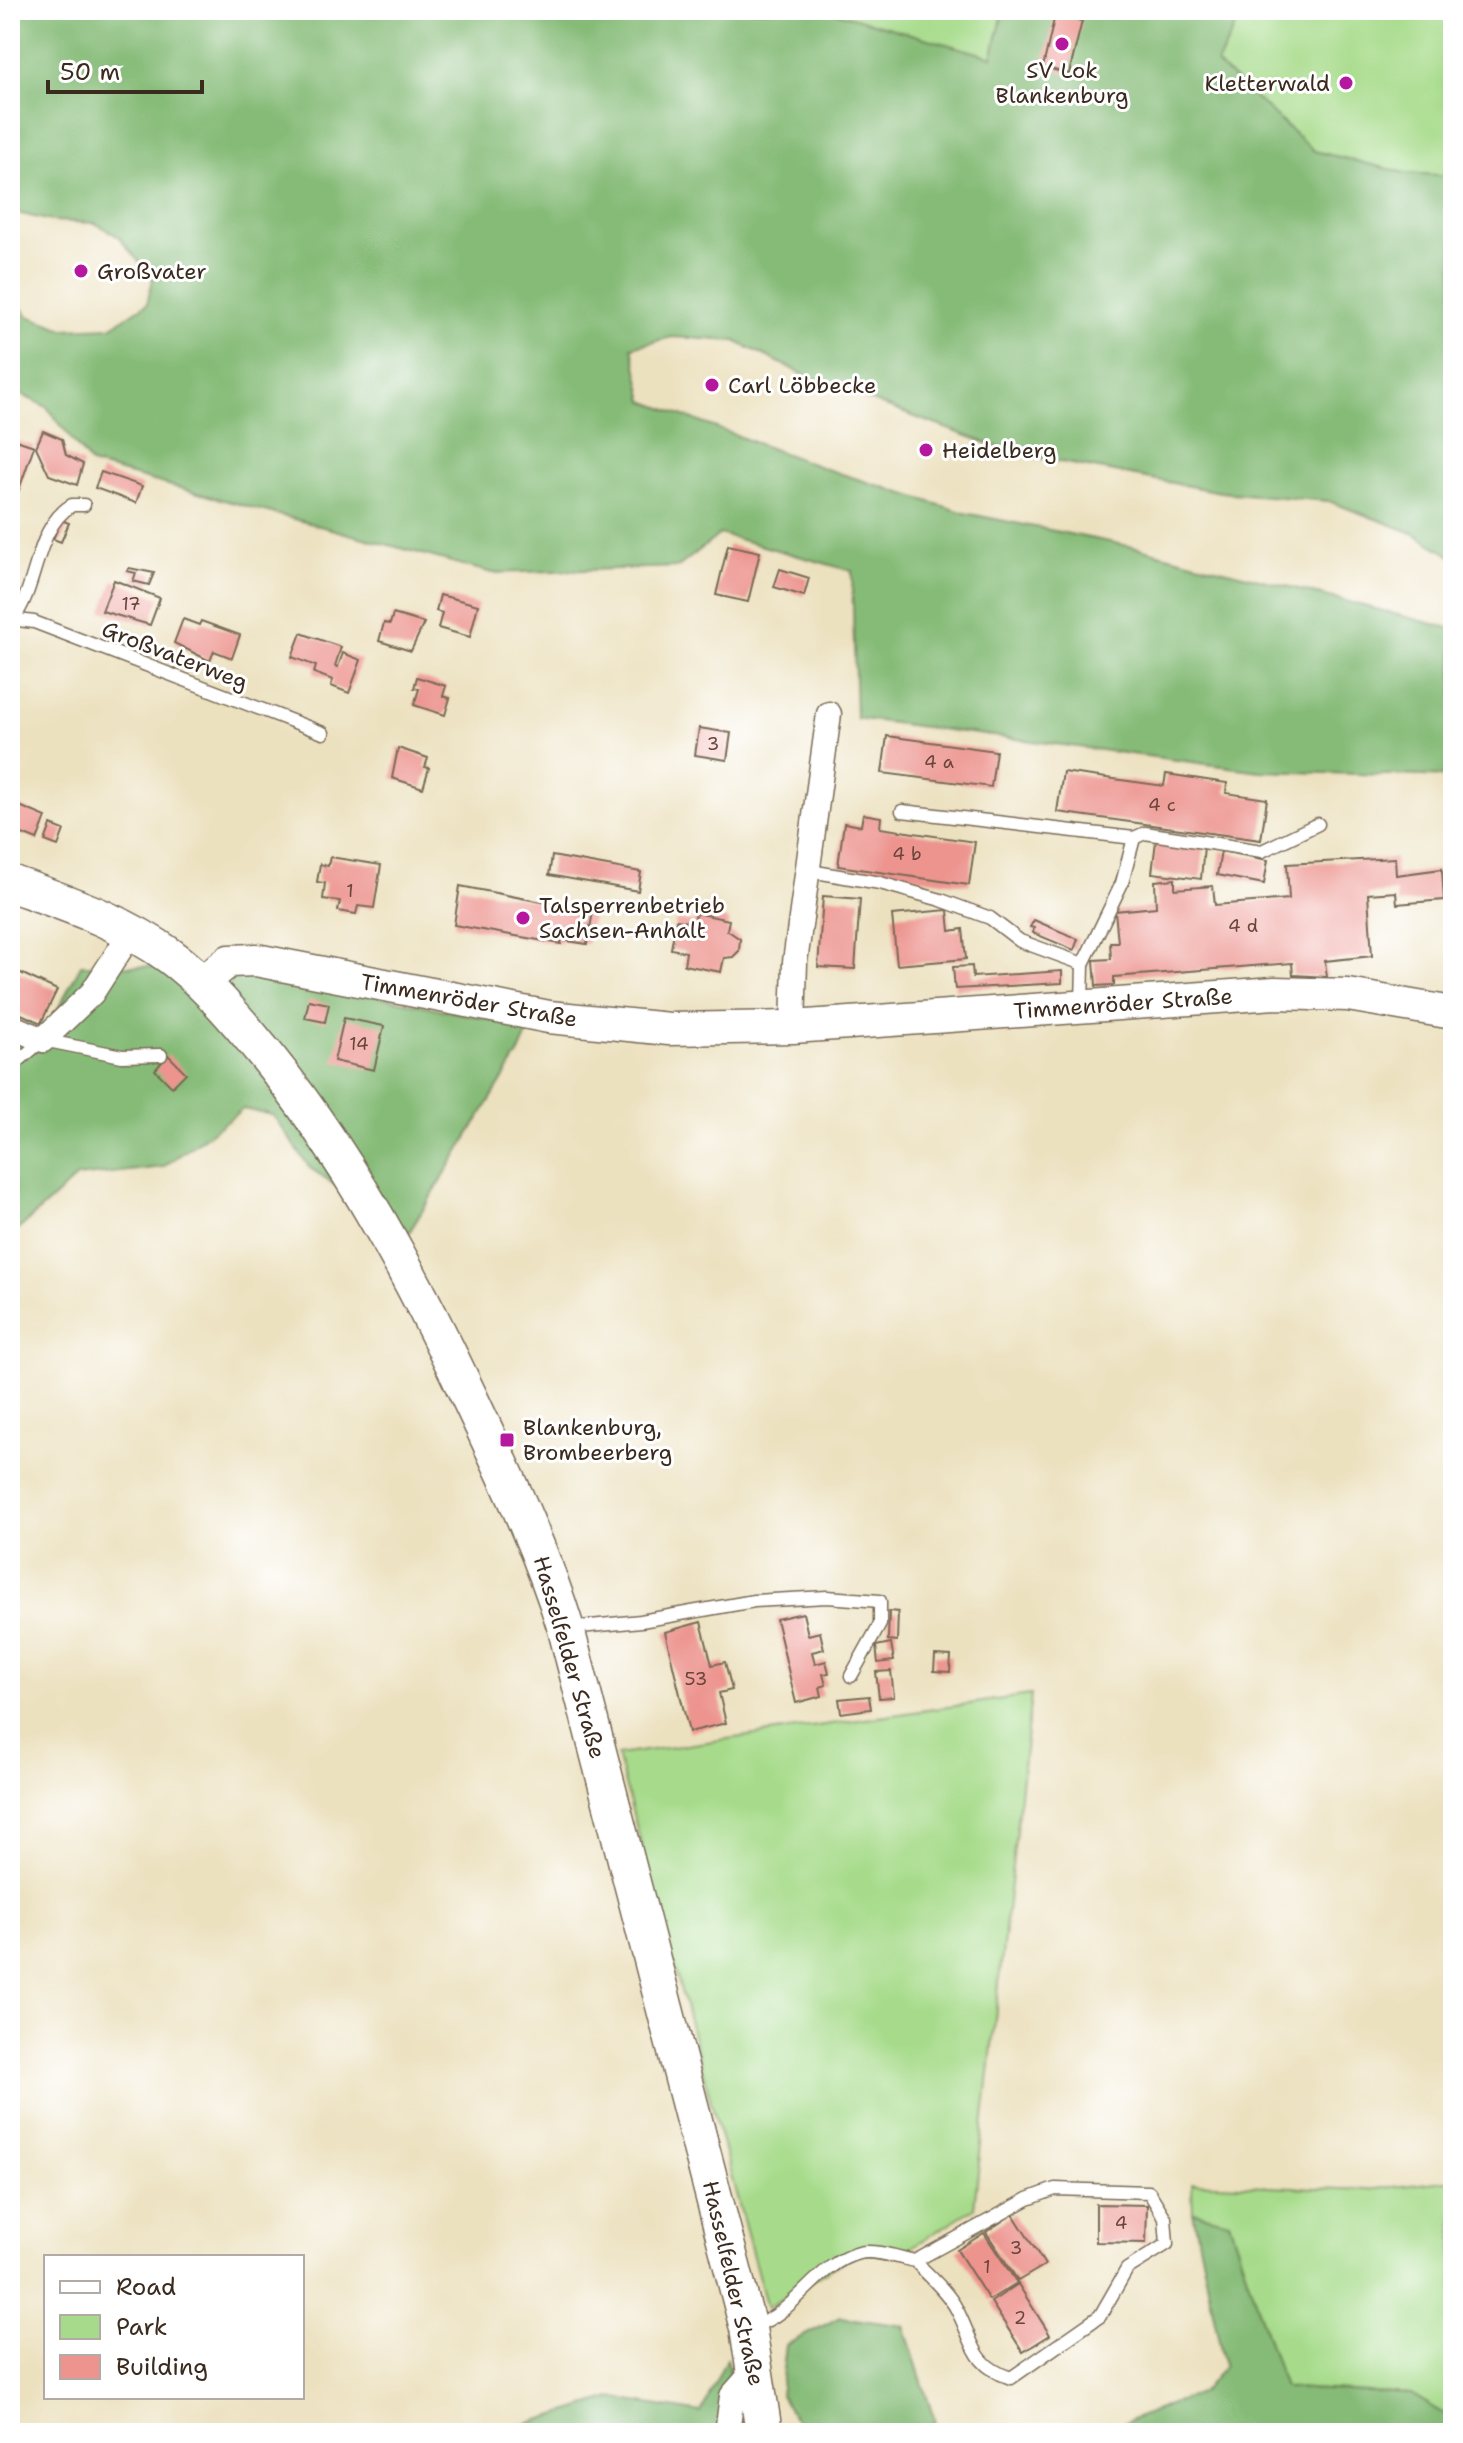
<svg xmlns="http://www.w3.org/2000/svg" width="1463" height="2443" viewBox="0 0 1463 2443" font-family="'Shantell Sans',sans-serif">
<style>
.green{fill:#a7db8b;stroke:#718254;stroke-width:2}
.forest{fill:#85bb77;stroke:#60724a;stroke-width:2}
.building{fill:#ed948f}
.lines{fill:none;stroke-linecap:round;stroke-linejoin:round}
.lane-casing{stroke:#796a56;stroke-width:15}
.street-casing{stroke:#796a56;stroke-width:27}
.secondary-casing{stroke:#796a56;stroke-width:35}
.primary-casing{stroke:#796a56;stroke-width:39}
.lane{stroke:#fff;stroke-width:12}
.street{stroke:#fff;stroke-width:24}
.secondary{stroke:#fff;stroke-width:32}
.primary{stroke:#fff;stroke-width:36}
.poi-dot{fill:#b5179e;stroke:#fff;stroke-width:3}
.labels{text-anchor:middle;stroke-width:6;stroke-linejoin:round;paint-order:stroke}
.number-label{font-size:18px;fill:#68443a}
.poi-label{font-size:22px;fill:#3b2a1e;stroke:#fff;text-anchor:start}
.street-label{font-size:22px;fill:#3b2a1e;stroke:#fff}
</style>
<rect width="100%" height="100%" fill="#fff"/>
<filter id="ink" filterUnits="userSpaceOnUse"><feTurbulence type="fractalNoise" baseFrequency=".0125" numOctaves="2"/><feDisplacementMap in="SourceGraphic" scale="16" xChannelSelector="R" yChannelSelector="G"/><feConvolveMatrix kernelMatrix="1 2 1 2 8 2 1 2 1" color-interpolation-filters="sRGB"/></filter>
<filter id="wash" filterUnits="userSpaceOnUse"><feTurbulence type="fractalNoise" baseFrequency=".006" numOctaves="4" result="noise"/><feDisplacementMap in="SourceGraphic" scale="32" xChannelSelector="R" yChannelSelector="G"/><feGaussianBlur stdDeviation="1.8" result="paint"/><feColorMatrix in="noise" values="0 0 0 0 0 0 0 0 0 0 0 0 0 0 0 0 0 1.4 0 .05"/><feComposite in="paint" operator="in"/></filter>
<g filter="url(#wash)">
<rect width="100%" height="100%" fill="#ece1bf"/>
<g class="green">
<polygon points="820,10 1004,10 992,57"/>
<polygon points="1243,10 1453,10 1453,176 1405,173 1314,151 1217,64"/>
<polygon points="1031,1695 974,2208 908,2249 871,2244 767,2308 617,1755"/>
<polygon points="1453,2180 1453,2419 1411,2394 1284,2388 1229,2221 1193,2212 1192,2183 1367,2190"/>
</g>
<g class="forest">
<polygon points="10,10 827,10 992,57 1004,10 1089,10 1111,18 1114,10 1243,10 1217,64 1314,151 1405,173 1453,176 1453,557 1413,533 1328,501 1220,492 1014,453 819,382 735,341 672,337 632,347 644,401 823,468 965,513 1139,548 1453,629 1453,777 1260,771 856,718 852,571 720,534 678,567 492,573 91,464 47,407 10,389 10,293 28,316 64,329 110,327 147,304 153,279 119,237 95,223 52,221 17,213 10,217"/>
<polygon points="81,965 167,967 287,977 530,1028 519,1053 408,1234 310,1168 273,1115 243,1109 163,1167 77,1177 10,1237 10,1037 49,1026"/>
<polygon points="1193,2212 1229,2221 1284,2388 1411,2394 1453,2419 1453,2433 1099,2433 1202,2392 1224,2366"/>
<polygon points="840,2317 904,2326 935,2422 913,2433 804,2433 780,2395 786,2345"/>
<polygon points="726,2359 749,2433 496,2433 612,2398 701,2413"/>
</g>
<g id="blocks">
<g class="building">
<polygon points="1055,15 1082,21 1069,74 1043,67"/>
<polygon points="43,431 62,439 66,455 83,464 77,485 49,475 36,447"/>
<polygon points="10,438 34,446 12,510 10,510"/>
<polygon points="101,472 142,486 136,503 95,488"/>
<polygon points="61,520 69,523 61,542 53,539"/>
<polygon points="728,545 760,552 748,602 716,595"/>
<polygon points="129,568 154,573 149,585 133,581 136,573 127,571"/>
<polygon points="780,569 809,578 804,596 774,587"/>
<polygon points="114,580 160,598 150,625 102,611"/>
<polygon points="440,595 478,605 470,637 438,628 442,613 436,611"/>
<polygon points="393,614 424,623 411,651 379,641 384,623 390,624"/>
<polygon points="183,619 199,625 201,621 240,635 232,658 214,651 210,661 174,643"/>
<polygon points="301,633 341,647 335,666 338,667 343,653 361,660 349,693 331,686 333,680 314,673 316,666 292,657"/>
<polygon points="417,677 446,686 443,696 450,698 445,715 414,705 419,689 414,688"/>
<polygon points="699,728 731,733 727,760 695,755"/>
<polygon points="887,736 996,751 991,787 882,773"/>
<polygon points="398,748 428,758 425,767 429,768 423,788 392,778"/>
<polygon points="1063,772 1164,786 1166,774 1227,783 1226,793 1267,799 1261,840 1057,812"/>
<polygon points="10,802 46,817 37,840 10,829"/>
<polygon points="863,814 881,817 880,828 975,842 969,885 838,866 844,823 861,826"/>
<polygon points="51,825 64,830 58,846 45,841"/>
<polygon points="1156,841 1204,846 1201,879 1152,873"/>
<polygon points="1221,851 1268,860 1264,884 1217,875"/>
<polygon points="552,856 641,872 638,891 549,875"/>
<polygon points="330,857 381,865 374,908 358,906 356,914 338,911 340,901 323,899 325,883 317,882 320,864 328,866"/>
<polygon points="1395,858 1396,875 1442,869 1444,900 1397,904 1396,892 1368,894 1372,956 1325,961 1327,977 1293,975 1292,963 1114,977 1114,985 1096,986 1094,960 1111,959 1110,942 1118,942 1115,911 1156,907 1155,881 1175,879 1175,889 1213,886 1215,905 1289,899 1287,864"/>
<polygon points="460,886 593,912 587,944 561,940 561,944 454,925"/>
<polygon points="823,896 860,899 855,969 818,967"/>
<polygon points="948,910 950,931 963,929 966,959 897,965 892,915"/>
<polygon points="696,913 729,920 727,930 740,939 739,951 733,957 724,958 721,972 684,965 686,952 671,949 676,920 694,923"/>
<polygon points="1034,920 1078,939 1074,950 1033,933 1034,928 1030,927"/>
<polygon points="972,966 973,977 1062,971 1062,983 955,989 953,967"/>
<polygon points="10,968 57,990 41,1023 10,1009"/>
<polygon points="309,1000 329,1004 325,1022 305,1018"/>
<polygon points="344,1018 384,1026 374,1070 334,1061"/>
<polygon points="168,1055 186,1073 172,1087 155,1070"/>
<polygon points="889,1611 898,1612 897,1641 888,1640"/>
<polygon points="803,1613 808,1635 820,1632 824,1649 812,1652 815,1664 826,1661 829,1673 823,1674 826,1685 820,1687 822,1696 796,1703 776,1619"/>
<polygon points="701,1622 712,1665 725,1662 732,1690 719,1693 726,1723 689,1732 665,1632"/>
<polygon points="891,1643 894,1661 878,1663 876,1646"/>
<polygon points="935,1655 951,1656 950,1672 934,1671"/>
<polygon points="891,1671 894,1697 879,1698 876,1672"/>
<polygon points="869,1696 871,1709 841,1713 839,1699"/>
<polygon points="1096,2204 1147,2205 1146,2243 1096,2242"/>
<polygon points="1013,2214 1045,2265 1018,2281 986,2232"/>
<polygon points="984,2233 1017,2283 989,2300 957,2250"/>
<polygon points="1018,2284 1050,2335 1023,2352 991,2302"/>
</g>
</g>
</g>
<g filter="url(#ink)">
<use href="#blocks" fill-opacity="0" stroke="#796a56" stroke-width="2"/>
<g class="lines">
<defs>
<g id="lane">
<polyline points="10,619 34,622 323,733"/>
<path d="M 13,619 C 39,586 34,528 72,505 L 84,505"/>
<polyline points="902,811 1134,838 1122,883 1083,964 1082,1005"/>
<polyline points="1134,838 1145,833 1262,851 1318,824"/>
<polyline points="810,871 880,883 941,900 990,918 1020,941 1083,964"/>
<polyline points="10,1068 43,1040 122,1056 161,1055"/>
<polyline points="570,1628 641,1621 754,1601 827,1597 880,1601 880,1624 851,1676"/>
<path d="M 751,2327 C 797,2314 815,2264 859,2253 C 874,2249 900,2258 915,2261 C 928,2275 947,2291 956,2308 C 974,2341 971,2365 1011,2378 L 1100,2316 L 1127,2269 L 1167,2244 L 1165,2218 L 1149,2192 L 1055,2189 L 1028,2199 L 915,2261"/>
</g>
<g id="street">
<polyline points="10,1026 43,1040 92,993 132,931"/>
<polyline points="793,1027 795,962 829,714"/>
<polyline points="727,2433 732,2396 756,2369"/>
</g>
<polyline id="secondary" points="203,982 229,961 256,960 549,1017 669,1029 793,1027 1275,993 1348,995 1453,1013"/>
<path id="primary" d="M 10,883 C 65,903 122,921 170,956 C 201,979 226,1007 251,1037 C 346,1149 416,1283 478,1416 C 511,1486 543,1555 566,1629 L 748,2328 L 764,2433"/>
</defs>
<use href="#lane" class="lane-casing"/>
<use href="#street" class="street-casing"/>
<use href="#secondary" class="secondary-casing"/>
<use href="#primary" class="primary-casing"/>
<use href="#lane" class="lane"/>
<use href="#street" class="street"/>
<use href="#secondary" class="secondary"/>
<use href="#primary" class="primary"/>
</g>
</g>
<g class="poi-dot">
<circle cx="1062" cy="44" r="8"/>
<circle cx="1346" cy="83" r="8"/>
<circle cx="81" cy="271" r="8"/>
<circle cx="712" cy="385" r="8"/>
<circle cx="926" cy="450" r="8"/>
<circle cx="523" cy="918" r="8"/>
<rect x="499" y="1432" width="16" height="16" rx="4"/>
</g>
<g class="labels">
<g class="number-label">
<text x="131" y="610">17</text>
<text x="713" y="750">3</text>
<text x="939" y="768">4 a</text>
<text x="1162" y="811">4 c</text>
<text x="907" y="860">4 b</text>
<text x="350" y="897">1</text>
<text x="1243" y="932">4 d</text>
<text x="359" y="1050">14</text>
<text x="696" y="1685">53</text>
<text x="1121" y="2229">4</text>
<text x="1016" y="2254">3</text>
<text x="987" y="2273">1</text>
<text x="1020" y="2324">2</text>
</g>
<g class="poi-label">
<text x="1062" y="78" text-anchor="middle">SV Lok<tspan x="1062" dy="25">Blankenburg</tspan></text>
<text x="1330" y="91" text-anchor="end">Kletterwald</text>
<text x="97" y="279">Großvater</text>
<text x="728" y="393">Carl Löbbecke</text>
<text x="942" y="458">Heidelberg</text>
<text x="539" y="913">Talsperrenbetrieb<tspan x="539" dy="25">Sachsen-Anhalt</tspan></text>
<text x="523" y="1435">Blankenburg,<tspan x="523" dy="25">Brombeerberg</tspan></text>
</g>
<g class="street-label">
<text transform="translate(175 655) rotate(21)" y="8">Großvaterweg</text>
<text transform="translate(469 1000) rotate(10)" y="8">Timmenröder Straße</text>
<text transform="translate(1123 1003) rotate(-4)" y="8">Timmenröder Straße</text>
<text transform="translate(570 1657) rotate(74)" y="8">Hasselfelder Straße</text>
<text transform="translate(734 2283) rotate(77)" y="8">Hasselfelder Straße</text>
</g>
</g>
<rect width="1463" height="2443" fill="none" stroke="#fff" stroke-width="40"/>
<rect x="44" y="2255" width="260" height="144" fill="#ffffff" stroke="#b1aaa5" stroke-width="2"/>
<rect x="60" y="2281" width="40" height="12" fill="#ffffff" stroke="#b1aaa5" stroke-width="2"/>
<text x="116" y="2295" font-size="24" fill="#3b2a1e">Road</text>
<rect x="60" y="2315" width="40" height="24" fill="#a7db8b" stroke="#b1aaa5" stroke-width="2"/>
<text x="116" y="2335" font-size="24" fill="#3b2a1e">Park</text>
<rect x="60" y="2355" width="40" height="24" fill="#ed948f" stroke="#b1aaa5" stroke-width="2"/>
<text x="116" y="2375" font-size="24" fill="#3b2a1e">Building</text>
<path d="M48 80v12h154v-12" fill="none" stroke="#3b2a1e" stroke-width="4"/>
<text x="60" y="80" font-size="24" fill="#3b2a1e" stroke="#ffffff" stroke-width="6" paint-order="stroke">50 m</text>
</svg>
